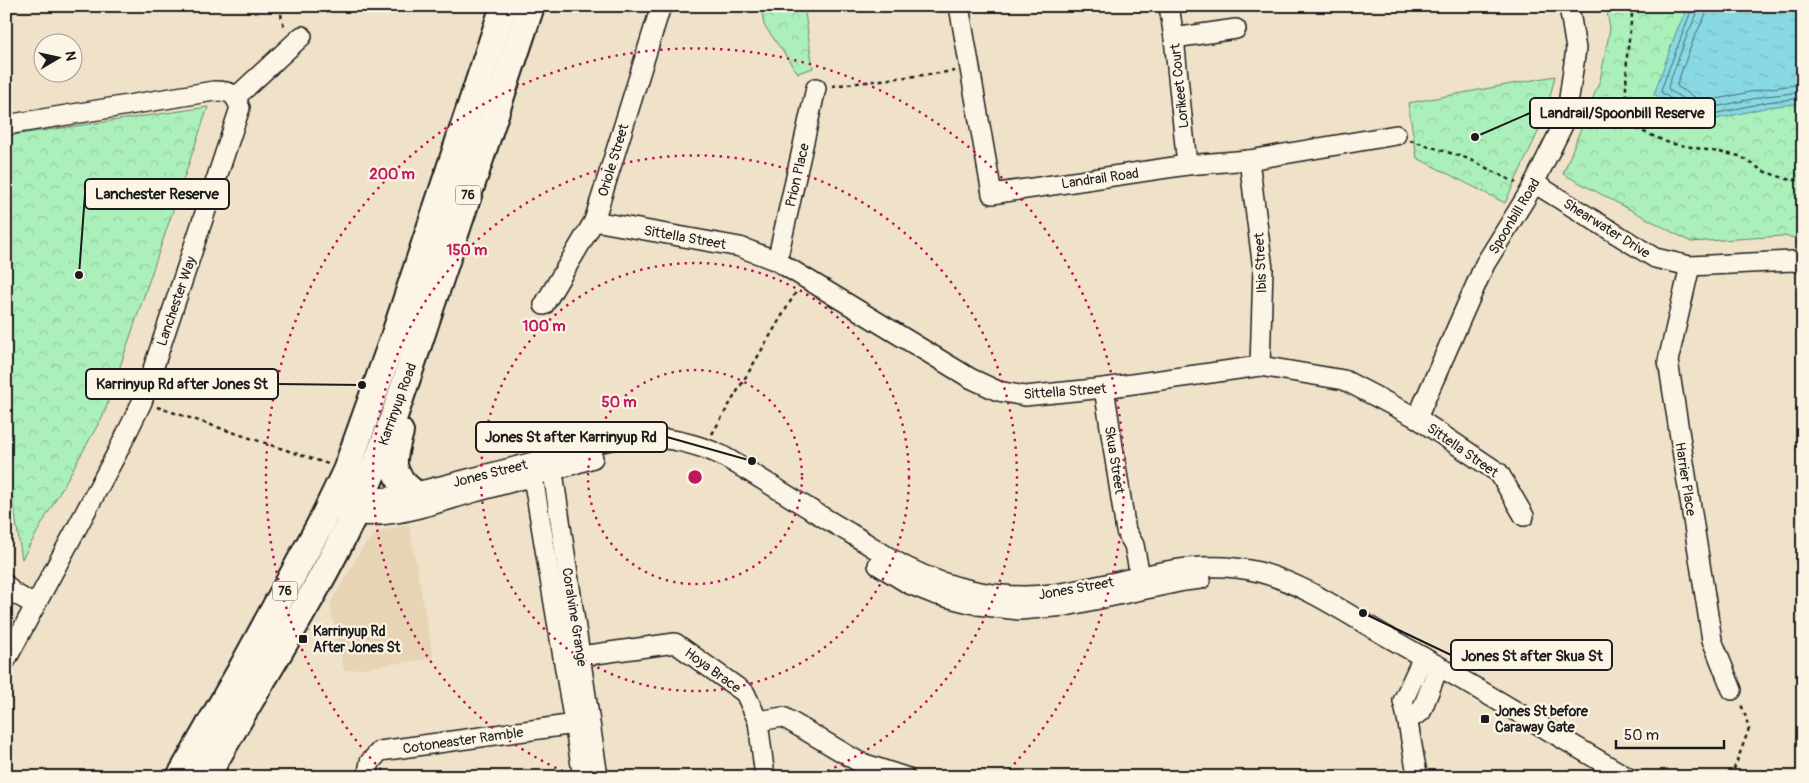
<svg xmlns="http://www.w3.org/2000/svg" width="1809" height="783" viewBox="0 0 1809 783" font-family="Pangolin,sans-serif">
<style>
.built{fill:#e6d4b4}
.park{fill:url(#park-crowns);stroke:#64866b}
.water{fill:url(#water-ripples);stroke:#5d8d93}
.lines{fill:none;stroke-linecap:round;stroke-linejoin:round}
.shore{stroke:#47686c;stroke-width:1}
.minor-casing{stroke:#1c1c1c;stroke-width:22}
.highway-casing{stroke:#1c1c1c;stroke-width:30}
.path{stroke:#1c1c1c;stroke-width:2.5;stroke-dasharray:4 4;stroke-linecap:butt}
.minor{stroke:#fcf5e5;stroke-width:19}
.highway{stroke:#fcf5e5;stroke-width:26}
.ring{fill:none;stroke:#c2185b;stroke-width:2.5;stroke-dasharray:2.5 5}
.poi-dot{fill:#1c1c1c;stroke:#fcf5e5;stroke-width:2}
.labels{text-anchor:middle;stroke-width:4.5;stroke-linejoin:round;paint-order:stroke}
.shield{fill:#fcf5e5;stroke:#5f5d58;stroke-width:1}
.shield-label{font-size:12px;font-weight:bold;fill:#1c1c1c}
.street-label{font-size:14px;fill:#1c1c1c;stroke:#fcf5e5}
.poi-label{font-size:14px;font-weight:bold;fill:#1c1c1c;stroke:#fcf5e5;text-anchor:start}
.centre{fill:#c2185b;stroke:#fcf5e5;stroke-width:2.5}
.ring-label{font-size:15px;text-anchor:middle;font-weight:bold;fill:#c2185b;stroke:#fcf5e5;stroke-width:4.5;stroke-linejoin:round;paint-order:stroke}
.leader{fill:none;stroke:#1c1c1c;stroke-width:2}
.callout-dot{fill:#1c1c1c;stroke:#fcf5e5;stroke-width:2}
.callout{fill:#fcf5e5;stroke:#1c1c1c;stroke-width:2}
.callout-label{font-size:15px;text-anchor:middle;font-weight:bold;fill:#1c1c1c}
</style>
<defs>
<pattern id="park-crowns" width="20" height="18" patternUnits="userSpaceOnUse" patternTransform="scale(1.25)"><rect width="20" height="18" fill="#abefba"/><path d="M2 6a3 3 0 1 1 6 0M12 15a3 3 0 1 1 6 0" fill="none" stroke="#93cc9f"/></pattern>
<pattern id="water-ripples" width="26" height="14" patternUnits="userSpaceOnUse" patternTransform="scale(1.25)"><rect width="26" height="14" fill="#88d9e3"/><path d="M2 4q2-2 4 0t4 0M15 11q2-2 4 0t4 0" fill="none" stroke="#75bac2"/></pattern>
</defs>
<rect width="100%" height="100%" fill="#efe2c8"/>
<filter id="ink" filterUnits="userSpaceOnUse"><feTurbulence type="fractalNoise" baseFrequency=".02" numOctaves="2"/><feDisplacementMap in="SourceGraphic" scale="10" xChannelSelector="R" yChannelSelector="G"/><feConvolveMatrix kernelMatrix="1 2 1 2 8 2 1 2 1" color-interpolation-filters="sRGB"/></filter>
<g filter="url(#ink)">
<polygon class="built" points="409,524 433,658 344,671 330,604 365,544 380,531"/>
<g class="park">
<polygon points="761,6 804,6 813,68 798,73 764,25"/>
<polygon points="1606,6 1803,6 1803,239 1783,236 1691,242 1563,174 1600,80 1610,29"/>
<polygon points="1555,76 1545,117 1505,203 1417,158 1408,103"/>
<polygon points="208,107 104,414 22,559 6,459 6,136"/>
</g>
<polygon class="water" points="1688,6 1803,6 1803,103 1768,107 1699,123 1654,94 1677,30"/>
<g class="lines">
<g class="shore">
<polyline points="1693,6 1661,90 1662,93 1700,117 1767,102 1803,98"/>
<polyline points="1699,6 1698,12 1687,35 1668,87 1669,90 1701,110 1766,96 1803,92"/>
<polyline points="1706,6 1706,14 1694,38 1677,84 1678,87 1703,102 1764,89 1803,84"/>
</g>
<defs>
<g id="minor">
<polyline points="959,6 992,194 1187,165 1249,160 1396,135"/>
<polyline points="1169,6 1174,38 1187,165"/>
<polyline points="1174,38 1236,29"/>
<polyline points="236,97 302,36"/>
<path d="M 6,125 L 214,91 C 230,91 234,92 240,108 L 142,402 L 117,453 L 6,660"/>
<polyline points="1249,160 1263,269 1260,366"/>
<polyline points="1534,183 1655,258 1690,266 1792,261 1803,263"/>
<polyline points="594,221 740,247 777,261 970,378 998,391 1025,396 1104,388 1260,366 1344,380 1417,418 1499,473 1524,516"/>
<polyline points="777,261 816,88"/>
<polyline points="1690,266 1668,361 1712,640 1732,690"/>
<polyline points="544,305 594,221 661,6"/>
<polyline points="1104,388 1126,531 1134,545 1142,586"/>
<polyline points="1417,418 1485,264 1530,191 1566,119 1576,49 1569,6"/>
<polyline points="551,459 598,777"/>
<polyline points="531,465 583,777"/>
<path d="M 351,495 C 382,503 411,493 441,486 C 476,477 512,468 548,458 C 566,453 584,447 602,442 C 643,433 683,438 721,455 C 765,480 806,508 850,533 C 868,544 887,557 906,567 C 949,589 1003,601 1052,594 C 1121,586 1188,554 1259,572 C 1304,584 1344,612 1384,635 C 1466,681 1546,729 1627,777"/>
<path d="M 344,513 C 388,522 432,504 475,492 C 515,481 554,471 593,458"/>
<polyline points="878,565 909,584 934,594 978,605 1019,610 1066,606 1184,581 1201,579"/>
<polyline points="6,585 12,592 35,605"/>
<polyline points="581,656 675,643 745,693 758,721 783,717 859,762 905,777"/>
<polyline points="1408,720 1421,712 1439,666"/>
<polyline points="758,721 765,777"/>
<polyline points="367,777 370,762 380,751 575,724"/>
<path d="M 1418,777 C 1412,752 1410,726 1403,701 L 1423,657"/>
</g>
<g id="highway">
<path d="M 400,432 C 392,459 388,474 413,492"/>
<polyline points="180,777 240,672 320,525 346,471 394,337 504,6"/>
<path d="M 206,777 C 258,683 318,595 362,497 C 391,432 412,362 435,294 C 467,198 499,102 531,6"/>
</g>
</defs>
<use href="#minor" class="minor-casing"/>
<use href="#highway" class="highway-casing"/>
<g class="path">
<polyline points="280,6 282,21 286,29"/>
<polyline points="1633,6 1627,56 1626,89 1628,125 1669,143 1740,156 1763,171 1790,180 1803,180"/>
<polyline points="832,86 956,71"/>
<polyline points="1410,140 1469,159 1516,183"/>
<polyline points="157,407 328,464"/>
<polyline points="712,434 796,292"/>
<polyline points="1731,777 1749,729 1744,711 1740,703"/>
</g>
<use href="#minor" class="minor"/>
<use href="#highway" class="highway"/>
</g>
</g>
<g class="ring">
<circle cx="695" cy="477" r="107"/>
<circle cx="695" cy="477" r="214"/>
<path d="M577 777A322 322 0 1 1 813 777"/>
<path d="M386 775A429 429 0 1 1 1004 775"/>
</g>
<g class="poi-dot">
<rect x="298" y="634" width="10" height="10" rx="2.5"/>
<rect x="1480" y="714" width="10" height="10" rx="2.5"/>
</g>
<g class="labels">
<g class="shield">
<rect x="455.5" y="185.5" width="25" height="19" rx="4"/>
<rect x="272.5" y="581.5" width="25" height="19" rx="4"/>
</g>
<g class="shield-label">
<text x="468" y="199">76</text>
<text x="285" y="595">76</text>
</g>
<g class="street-label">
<text transform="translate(1179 86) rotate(-96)" y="5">Lorikeet Court</text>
<text transform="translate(613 160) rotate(-73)" y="5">Oriole Street</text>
<text transform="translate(797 175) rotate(-77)" y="5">Prion Place</text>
<text transform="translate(1100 178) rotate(-8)" y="5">Landrail Road</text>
<text transform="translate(1514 216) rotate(-59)" y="5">Spoonbill Road</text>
<text transform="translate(1607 228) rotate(32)" y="5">Shearwater Drive</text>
<text transform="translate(685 237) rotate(10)" y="5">Sittella Street</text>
<text transform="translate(1260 263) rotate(-93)" y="5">Ibis Street</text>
<text transform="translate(176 301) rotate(-71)" y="5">Lanchester Way</text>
<text transform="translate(1065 391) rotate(-4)" y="5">Sittella Street</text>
<text transform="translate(397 404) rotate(-70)" y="5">Karrinyup Road</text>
<text transform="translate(1463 450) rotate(35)" y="5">Sittella Street</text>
<text transform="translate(1115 460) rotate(81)" y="5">Skua Street</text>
<text transform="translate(490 473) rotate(-14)" y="5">Jones Street</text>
<text transform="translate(1686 479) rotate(81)" y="5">Harrier Place</text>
<text transform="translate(1076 588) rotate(-10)" y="5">Jones Street</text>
<text transform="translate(575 617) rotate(81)" y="5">Coralvine Grange</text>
<text transform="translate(713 670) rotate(36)" y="5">Hoya Brace</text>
<text transform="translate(463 740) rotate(-8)" y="5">Cotoneaster Ramble</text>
</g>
<g class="poi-label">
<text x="313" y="636">Karrinyup Rd<tspan x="313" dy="16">After Jones St</tspan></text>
<text x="1495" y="716">Jones St before<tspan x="1495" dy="16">Caraway Gate</tspan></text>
</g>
</g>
<circle cx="695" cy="477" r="8" class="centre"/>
<g class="ring-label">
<text x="392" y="179">200 m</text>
<text x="467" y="255">150 m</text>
<text x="544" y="331">100 m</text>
<text x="619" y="407">50 m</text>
</g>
<path class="leader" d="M1475 137L1530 113M79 275L85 194M362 385L278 384M752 461L667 437M1363 613L1451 655"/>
<g class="callout-dot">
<circle cx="1475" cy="137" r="5"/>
<circle cx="79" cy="275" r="5"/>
<circle cx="362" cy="385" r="5"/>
<circle cx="752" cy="461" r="5"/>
<circle cx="1363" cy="613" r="5"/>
</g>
<g class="callout">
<rect x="1530" y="98" width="185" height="30" rx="5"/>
<rect x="85" y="179" width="144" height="30" rx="5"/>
<rect x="86" y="369" width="192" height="30" rx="5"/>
<rect x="476" y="422" width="191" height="30" rx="5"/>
<rect x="1451" y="640" width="161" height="30" rx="5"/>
</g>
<g class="callout-label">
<text x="1622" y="118">Landrail/Spoonbill Reserve</text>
<text x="157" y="199">Lanchester Reserve</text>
<text x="182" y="389">Karrinyup Rd after Jones St</text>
<text x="571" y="442">Jones St after Karrinyup Rd</text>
<text x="1532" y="661">Jones St after Skua St</text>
</g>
<rect width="1809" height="783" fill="none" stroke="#fcf5e5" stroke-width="25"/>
<rect x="12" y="12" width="1784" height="758" fill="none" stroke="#1c1c1c" stroke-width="2" filter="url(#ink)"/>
<g transform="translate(58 58) rotate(81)"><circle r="24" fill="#fcf5e5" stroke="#a29e95"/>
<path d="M0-4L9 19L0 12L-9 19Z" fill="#1c1c1c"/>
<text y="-8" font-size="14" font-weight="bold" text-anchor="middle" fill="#1c1c1c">N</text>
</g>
<path d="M1616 740v8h108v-8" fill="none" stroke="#1c1c1c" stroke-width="2.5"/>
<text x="1624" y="740" font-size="15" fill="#1c1c1c" stroke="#fcf5e5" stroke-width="4" paint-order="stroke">50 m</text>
</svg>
